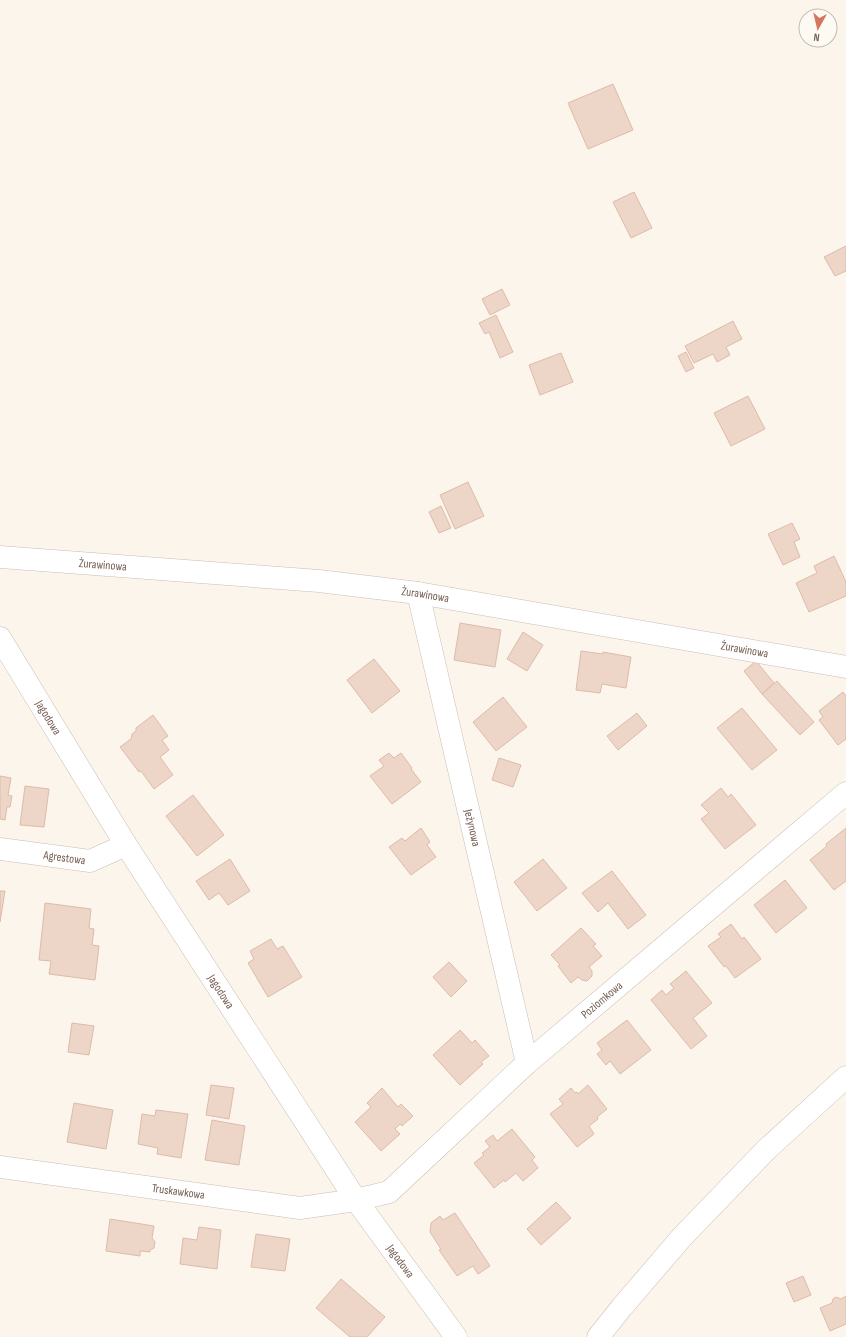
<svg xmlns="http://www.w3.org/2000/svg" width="846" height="1337" viewBox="0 0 846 1337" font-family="'Sofia Sans Condensed',sans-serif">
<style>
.building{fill:#edd5c7;stroke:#debba9}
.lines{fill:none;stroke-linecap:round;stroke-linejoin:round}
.minor-casing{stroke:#ccbdb3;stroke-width:23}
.secondary-casing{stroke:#cebdb1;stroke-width:23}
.minor{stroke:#fff;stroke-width:22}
.secondary{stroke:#fff;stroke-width:22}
.labels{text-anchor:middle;stroke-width:3.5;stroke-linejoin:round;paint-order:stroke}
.street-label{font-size:12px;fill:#745c51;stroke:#fdf9f3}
</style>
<rect width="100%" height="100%" fill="#fbf5ec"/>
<g class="building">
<polygon points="613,84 633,130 588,149 568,103"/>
<polygon points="634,192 652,228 631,238 613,202"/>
<polygon points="846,246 846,271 835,276 824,257"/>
<polygon points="502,289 510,305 490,315 482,299"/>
<polygon points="496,315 513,352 500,358 489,332 485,334 479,323"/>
<polygon points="733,321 742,339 726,347 730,355 717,362 713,354 694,363 685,346"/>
<polygon points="686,352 694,368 686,372 678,356"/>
<polygon points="561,353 573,382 540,395 529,365"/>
<polygon points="748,396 765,429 731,446 714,413"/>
<polygon points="468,482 484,516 455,529 440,495"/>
<polygon points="441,506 451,528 439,533 429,512"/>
<polygon points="792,523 800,539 794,542 800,557 783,565 768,534"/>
<polygon points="834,556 846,582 846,596 809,612 796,583 817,573 814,566"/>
<polygon points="460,623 501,630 495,667 454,660"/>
<polygon points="523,632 543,645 527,671 507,659"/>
<polygon points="581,651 603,654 603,652 631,657 626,688 602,684 600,693 576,690"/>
<polygon points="374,659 400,691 372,713 347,680"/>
<polygon points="756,661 774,683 762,694 744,671"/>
<polygon points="777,681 814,722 800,735 762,694"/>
<polygon points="843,692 846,696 846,739 838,745 819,720 823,717 819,711"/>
<polygon points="503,697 527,727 496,751 473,722"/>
<polygon points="742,708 777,750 752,770 717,728"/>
<polygon points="637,713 647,726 618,750 607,736"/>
<polygon points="153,715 168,736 162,740 169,750 160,757 173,775 154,789 141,771 139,772 120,747 131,739 132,734 136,731 136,728"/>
<polygon points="389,753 394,758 401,753 412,768 411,769 421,782 392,804 370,776 384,766 379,760"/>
<polygon points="499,758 521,765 513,787 492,780"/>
<polygon points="0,776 11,778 8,795 12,796 10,807 7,807 5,820 0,819"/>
<polygon points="25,786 49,789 44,827 20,825"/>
<polygon points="721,788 728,797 731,794 756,825 725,849 701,819 709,813 701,805"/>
<polygon points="193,795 224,835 197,856 166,816"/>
<polygon points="421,828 430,842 427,845 436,857 411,875 389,847 402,838 405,841"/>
<polygon points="846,828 846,881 834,890 810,860 827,846 826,844"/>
<polygon points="230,859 250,891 228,905 219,893 209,900 196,881"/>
<polygon points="543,859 567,888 537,911 514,882"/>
<polygon points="612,871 646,915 628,929 608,903 598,912 582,893"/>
<polygon points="785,880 807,908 776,933 754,905"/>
<polygon points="0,891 5,891 0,922"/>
<polygon points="45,903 91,909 89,928 94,929 92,945 99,946 95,980 49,974 51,961 39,960"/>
<polygon points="731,924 742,939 744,937 761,959 735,978 726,966 724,967 708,946 721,937 718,934"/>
<polygon points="581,928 596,944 593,946 602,956 589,967 592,971 592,976 587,981 582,980 578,977 571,983 558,966 560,965 551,955"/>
<polygon points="271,939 277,949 283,946 302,977 268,997 248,963 254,959 250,951"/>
<polygon points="449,962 467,981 451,997 433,977"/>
<polygon points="686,971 712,1003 693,1018 707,1036 691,1049 651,1000 662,990 666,995 674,988 670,984"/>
<polygon points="627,1020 651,1050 620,1074 610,1061 606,1065 597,1054 602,1050 597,1043"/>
<polygon points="72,1023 94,1026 89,1055 68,1052"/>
<polygon points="460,1030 472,1043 475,1040 489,1056 481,1062 483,1064 460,1085 433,1055"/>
<polygon points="211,1085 234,1088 229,1119 206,1115"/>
<polygon points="588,1085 607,1109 597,1117 598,1119 589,1126 594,1134 577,1147 550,1114 563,1104 559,1099 571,1088 575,1093 577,1092 578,1094"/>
<polygon points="382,1088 398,1107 401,1104 413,1116 402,1126 400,1124 395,1129 400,1134 381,1151 355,1122 371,1107 367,1103"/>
<polygon points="74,1103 113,1110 106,1149 67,1142"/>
<polygon points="156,1110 188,1114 181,1158 157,1154 158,1148 138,1144 142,1114 155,1116"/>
<polygon points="212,1120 245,1126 239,1165 205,1160"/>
<polygon points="512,1129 535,1157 532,1160 538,1168 523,1181 516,1173 505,1182 504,1180 494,1188 474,1163 484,1155 482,1153 490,1147 485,1141 493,1135 497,1141"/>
<polygon points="556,1202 571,1218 541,1245 527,1229"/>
<polygon points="455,1213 490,1266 478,1274 473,1266 457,1276 439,1250 441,1249 430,1232 431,1223 440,1216 443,1220"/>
<polygon points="110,1219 154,1226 152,1238 155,1242 154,1248 150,1250 150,1252 140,1251 140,1256 106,1251"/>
<polygon points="199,1227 221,1230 217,1269 180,1264 183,1238 197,1240"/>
<polygon points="256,1234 290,1239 285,1271 251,1267"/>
<polygon points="803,1276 811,1295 794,1302 786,1283"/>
<polygon points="341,1279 385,1317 367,1337 350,1337 316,1308"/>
<polygon points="846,1296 846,1324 830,1331 820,1308 832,1303 833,1299 836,1297 841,1299"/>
</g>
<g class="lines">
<defs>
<g id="minor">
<path id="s1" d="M 0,557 L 319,581 L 418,593 L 846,667"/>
<path id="s2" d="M 418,593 L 527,1063"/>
<path id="s3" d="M 0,638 L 126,845 L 356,1200 L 456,1337"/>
<path id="s4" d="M 0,849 L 90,861 L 126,845"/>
<path id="s5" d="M 0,1167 L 300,1208 L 356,1200 L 389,1192 L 527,1063 L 846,793"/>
</g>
<polyline id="secondary" points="598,1337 622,1307 682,1237 767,1149 846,1077"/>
</defs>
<use href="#minor" class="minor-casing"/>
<use href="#secondary" class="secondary-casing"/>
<use href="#minor" class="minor"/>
<use href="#secondary" class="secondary"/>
</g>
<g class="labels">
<g class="street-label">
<text dy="4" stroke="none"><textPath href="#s1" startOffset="103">Żurawinowa</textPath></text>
<text dy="4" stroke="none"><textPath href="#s1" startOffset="427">Żurawinowa</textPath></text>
<text dy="4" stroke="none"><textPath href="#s1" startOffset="751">Żurawinowa</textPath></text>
<text dy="4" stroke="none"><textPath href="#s3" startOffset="93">Jagodowa</textPath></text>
<text dy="4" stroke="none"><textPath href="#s2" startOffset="241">Jeżynowa</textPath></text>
<text dy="4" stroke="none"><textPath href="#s4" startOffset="65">Agrestowa</textPath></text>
<text dy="4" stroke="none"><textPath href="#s3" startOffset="417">Jagodowa</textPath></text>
<text dy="4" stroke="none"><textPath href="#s5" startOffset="680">Poziomkowa</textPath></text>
<text dy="4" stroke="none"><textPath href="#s5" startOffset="180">Truskawkowa</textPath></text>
<text dy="4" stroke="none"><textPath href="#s3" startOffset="741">Jagodowa</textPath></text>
</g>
</g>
<g transform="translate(818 28) rotate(188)"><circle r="19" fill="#fdf9f3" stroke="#c6bab2"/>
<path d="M0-3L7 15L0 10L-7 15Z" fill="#d67660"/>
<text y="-6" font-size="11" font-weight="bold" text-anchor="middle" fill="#745c51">N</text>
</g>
</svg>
